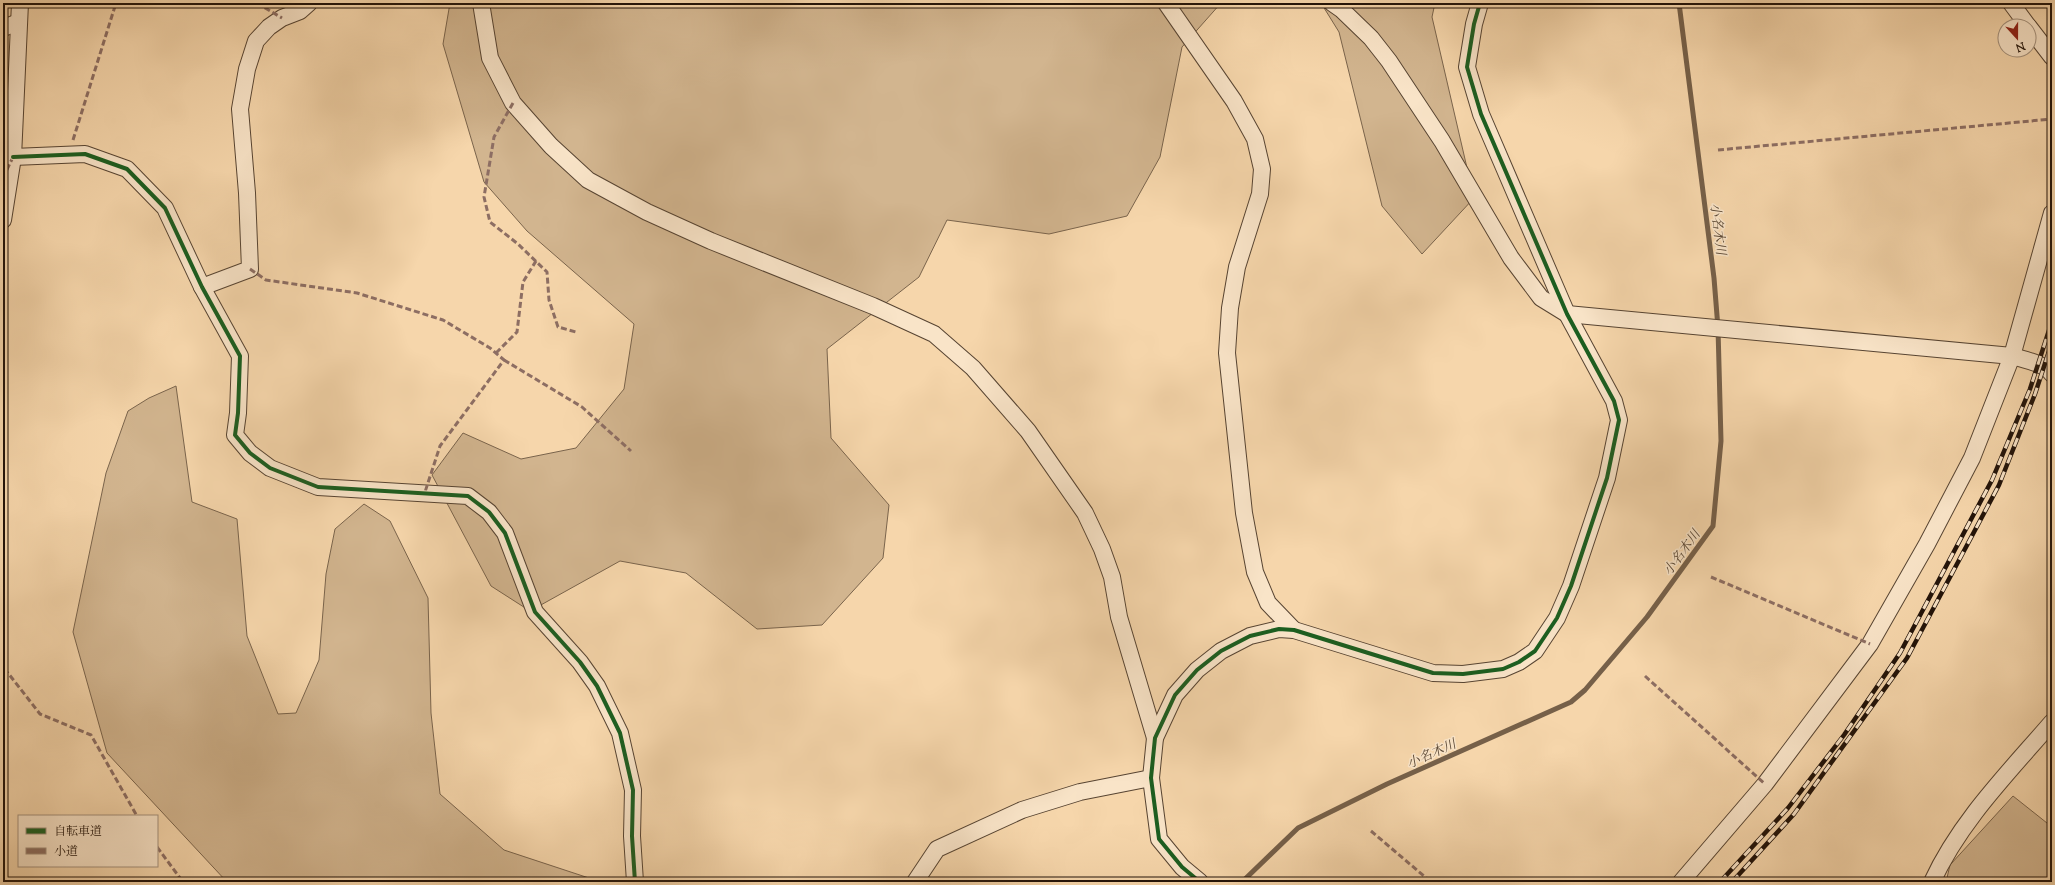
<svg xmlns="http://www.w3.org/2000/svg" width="2055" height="885" viewBox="0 0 2055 885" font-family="'Sorts Mill Goudy','Noto Serif JP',serif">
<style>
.green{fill:#d2b58f;stroke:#7a644c}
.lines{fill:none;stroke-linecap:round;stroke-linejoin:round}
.stream{stroke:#766049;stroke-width:5}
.minor-casing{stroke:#574432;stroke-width:18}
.minor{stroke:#f9e4c8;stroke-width:16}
.rail-casing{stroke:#221309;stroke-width:4.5}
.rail{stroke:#f9e4c8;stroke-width:3;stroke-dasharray:9;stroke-linecap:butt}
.quiet{stroke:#8d6e63;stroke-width:3;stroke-dasharray:6 3;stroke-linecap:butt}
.cycleway-casing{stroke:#f9e4c8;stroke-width:6}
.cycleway{stroke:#1b5e20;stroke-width:4}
.labels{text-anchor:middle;stroke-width:3;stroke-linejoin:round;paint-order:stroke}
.water-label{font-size:13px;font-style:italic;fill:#5a4734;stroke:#f9e4c8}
</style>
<rect width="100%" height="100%" fill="#f6d6ab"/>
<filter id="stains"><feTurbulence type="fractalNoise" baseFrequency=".005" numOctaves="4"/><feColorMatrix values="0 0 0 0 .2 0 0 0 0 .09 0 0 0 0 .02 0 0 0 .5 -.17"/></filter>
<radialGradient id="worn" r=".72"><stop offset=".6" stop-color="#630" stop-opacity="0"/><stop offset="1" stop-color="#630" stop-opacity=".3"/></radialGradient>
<g class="green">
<polygon points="450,3 1221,3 1182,47 1160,157 1127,216 1049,234 947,220 919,277 827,349 831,438 889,505 883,558 822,625 757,629 686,573 620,561 530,611 491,586 432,475 463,433 521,459 576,448 624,389 634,324 527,231 484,182 443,44"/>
<polygon points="1321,3 1435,3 1432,17 1474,198 1422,254 1382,206 1339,32"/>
<polygon points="176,386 192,502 237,519 247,636 278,714 296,713 319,660 326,574 335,529 364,504 390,521 428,598 431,713 440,794 504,850 601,882 227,882 107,753 73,632 106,473 128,411 149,398"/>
<polygon points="2013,796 2052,827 2052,882 1946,882 1950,865"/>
</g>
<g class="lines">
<polyline class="stream" points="1242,882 1298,828 1387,784 1571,702 1585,690 1647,617 1713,526 1721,441 1718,328 1714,278 1679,3"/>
<defs>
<g id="minor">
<polyline points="481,3 490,58 513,103 551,146 588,180 647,212 711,241 873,306 934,334 973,368 1028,431 1085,513 1102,549 1112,577 1119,617 1155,738"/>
<polyline points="1166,3 1234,101 1255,139 1262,169 1260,194 1237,267 1230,308 1227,353 1244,513 1255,572 1268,603 1294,630"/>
<path d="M 1332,3 L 1342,10 L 1371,38 L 1389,61 L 1442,141 L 1511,258 L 1541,298 L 1567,314 L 2012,356 C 2025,360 2044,363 2052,374"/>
<polyline points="2011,3 2028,26"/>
<polyline points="2029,27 2052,57"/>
<polyline points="3,28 19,22"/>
<polyline points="13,157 85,154 127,169 165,208 202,287 240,356 238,413 235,435 250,453 270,468 318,487 468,496 489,512 505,533 535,612 580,662 597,686 620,733 633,790 632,836 635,882"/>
<polyline points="3,220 13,157 20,3"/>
<polyline points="202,287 250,269 247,193 240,109 247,69 256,41 269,27 282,18 300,11 309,3"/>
<polyline points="915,882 937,849 1022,810 1080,792 1151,778"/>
<polyline points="1200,882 1182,867 1159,839 1151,778 1155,738 1175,695 1197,670 1221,651 1250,636 1279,629 1294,630 1433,673 1463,674 1503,669 1519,662 1535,651 1557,618 1571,586 1607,478 1619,420 1614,401 1567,314 1481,114 1467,67 1474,24 1480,3"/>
<polyline points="1681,882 1765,784 1870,644 1927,544 1972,458 2012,356 2052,213"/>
<path d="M 1932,882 C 1960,821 2009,772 2052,722"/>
</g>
</defs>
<use href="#minor" class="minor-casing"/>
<use href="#minor" class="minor"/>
<defs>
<g id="rail">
<polyline points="1720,882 1788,808 1844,735 1900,653 1992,480 2030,389 2052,321"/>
<polyline points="1732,882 1794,814 1907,658 1999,485 2035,394 2052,342"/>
</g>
</defs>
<use href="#rail" class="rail-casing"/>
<use href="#rail" class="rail"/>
<g class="quiet">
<polyline points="257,3 282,18"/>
<polyline points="513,103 494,137 484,197 490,222 518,244 547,272 549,300 558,327 576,332"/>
<polyline points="73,140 116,3"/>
<polyline points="1718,150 2052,119"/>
<polyline points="3,178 13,157"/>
<polyline points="250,269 266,280 357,293 443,320 490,348 504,360 440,446 425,492"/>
<polyline points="496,353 517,332 523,282 536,261"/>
<polyline points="504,360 582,407 631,451"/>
<polyline points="1711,577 1870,644"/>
<polyline points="3,670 8,673 40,714 91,735 137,816"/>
<polyline points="1645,676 1765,784"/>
<polyline points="1371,831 1431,882"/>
<polyline points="157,847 183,882"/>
</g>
<defs>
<g id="cycleway">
<polyline points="13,157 85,154 127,169 165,208 202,287 240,356 238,413 235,435 250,453 270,468 318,487 468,496 489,512 505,533 535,612 580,662 597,686 620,733 633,790 632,836 635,882"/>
<polyline points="1200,882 1182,867 1159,839 1151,778 1155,738 1175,695 1197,670 1221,651 1250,636 1279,629 1294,630 1433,673 1463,674 1503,669 1519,662 1535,651 1557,618 1571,586 1607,478 1619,420 1614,401 1567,314 1481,114 1467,67 1474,24 1480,3"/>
</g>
</defs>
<use href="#cycleway" class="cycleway-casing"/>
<use href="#cycleway" class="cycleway"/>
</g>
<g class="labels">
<g class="water-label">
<text transform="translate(1719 229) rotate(83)" y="5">小名木川</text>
<text transform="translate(1681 552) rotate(-54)" y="5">小名木川</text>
<text transform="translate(1431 753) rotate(-24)" y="5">小名木川</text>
</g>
</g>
<rect width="2055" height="885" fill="none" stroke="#f6d6ab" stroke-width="16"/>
<rect x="4" y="4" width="2047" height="877" fill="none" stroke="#221309" stroke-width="2"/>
<rect x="8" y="8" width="2039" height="869" fill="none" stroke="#221309"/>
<rect x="18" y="815" width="140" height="52" fill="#f9e4c8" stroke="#a3907c"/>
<rect x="26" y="828" width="20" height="6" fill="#1b5e20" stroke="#a3907c"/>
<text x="54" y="835" font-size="12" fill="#221309">自転車道</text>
<rect x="26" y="848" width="20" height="6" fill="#8d6e63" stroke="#a3907c"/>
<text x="54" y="855" font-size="12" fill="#221309">小道</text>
<g transform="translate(2017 38) rotate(159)"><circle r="19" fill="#f9e4c8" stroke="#a3907c"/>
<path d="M0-3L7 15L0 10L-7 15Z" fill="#8f2418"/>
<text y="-6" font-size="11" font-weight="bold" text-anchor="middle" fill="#221309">N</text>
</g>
<rect width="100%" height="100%" filter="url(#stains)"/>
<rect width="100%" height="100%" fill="url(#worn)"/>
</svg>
